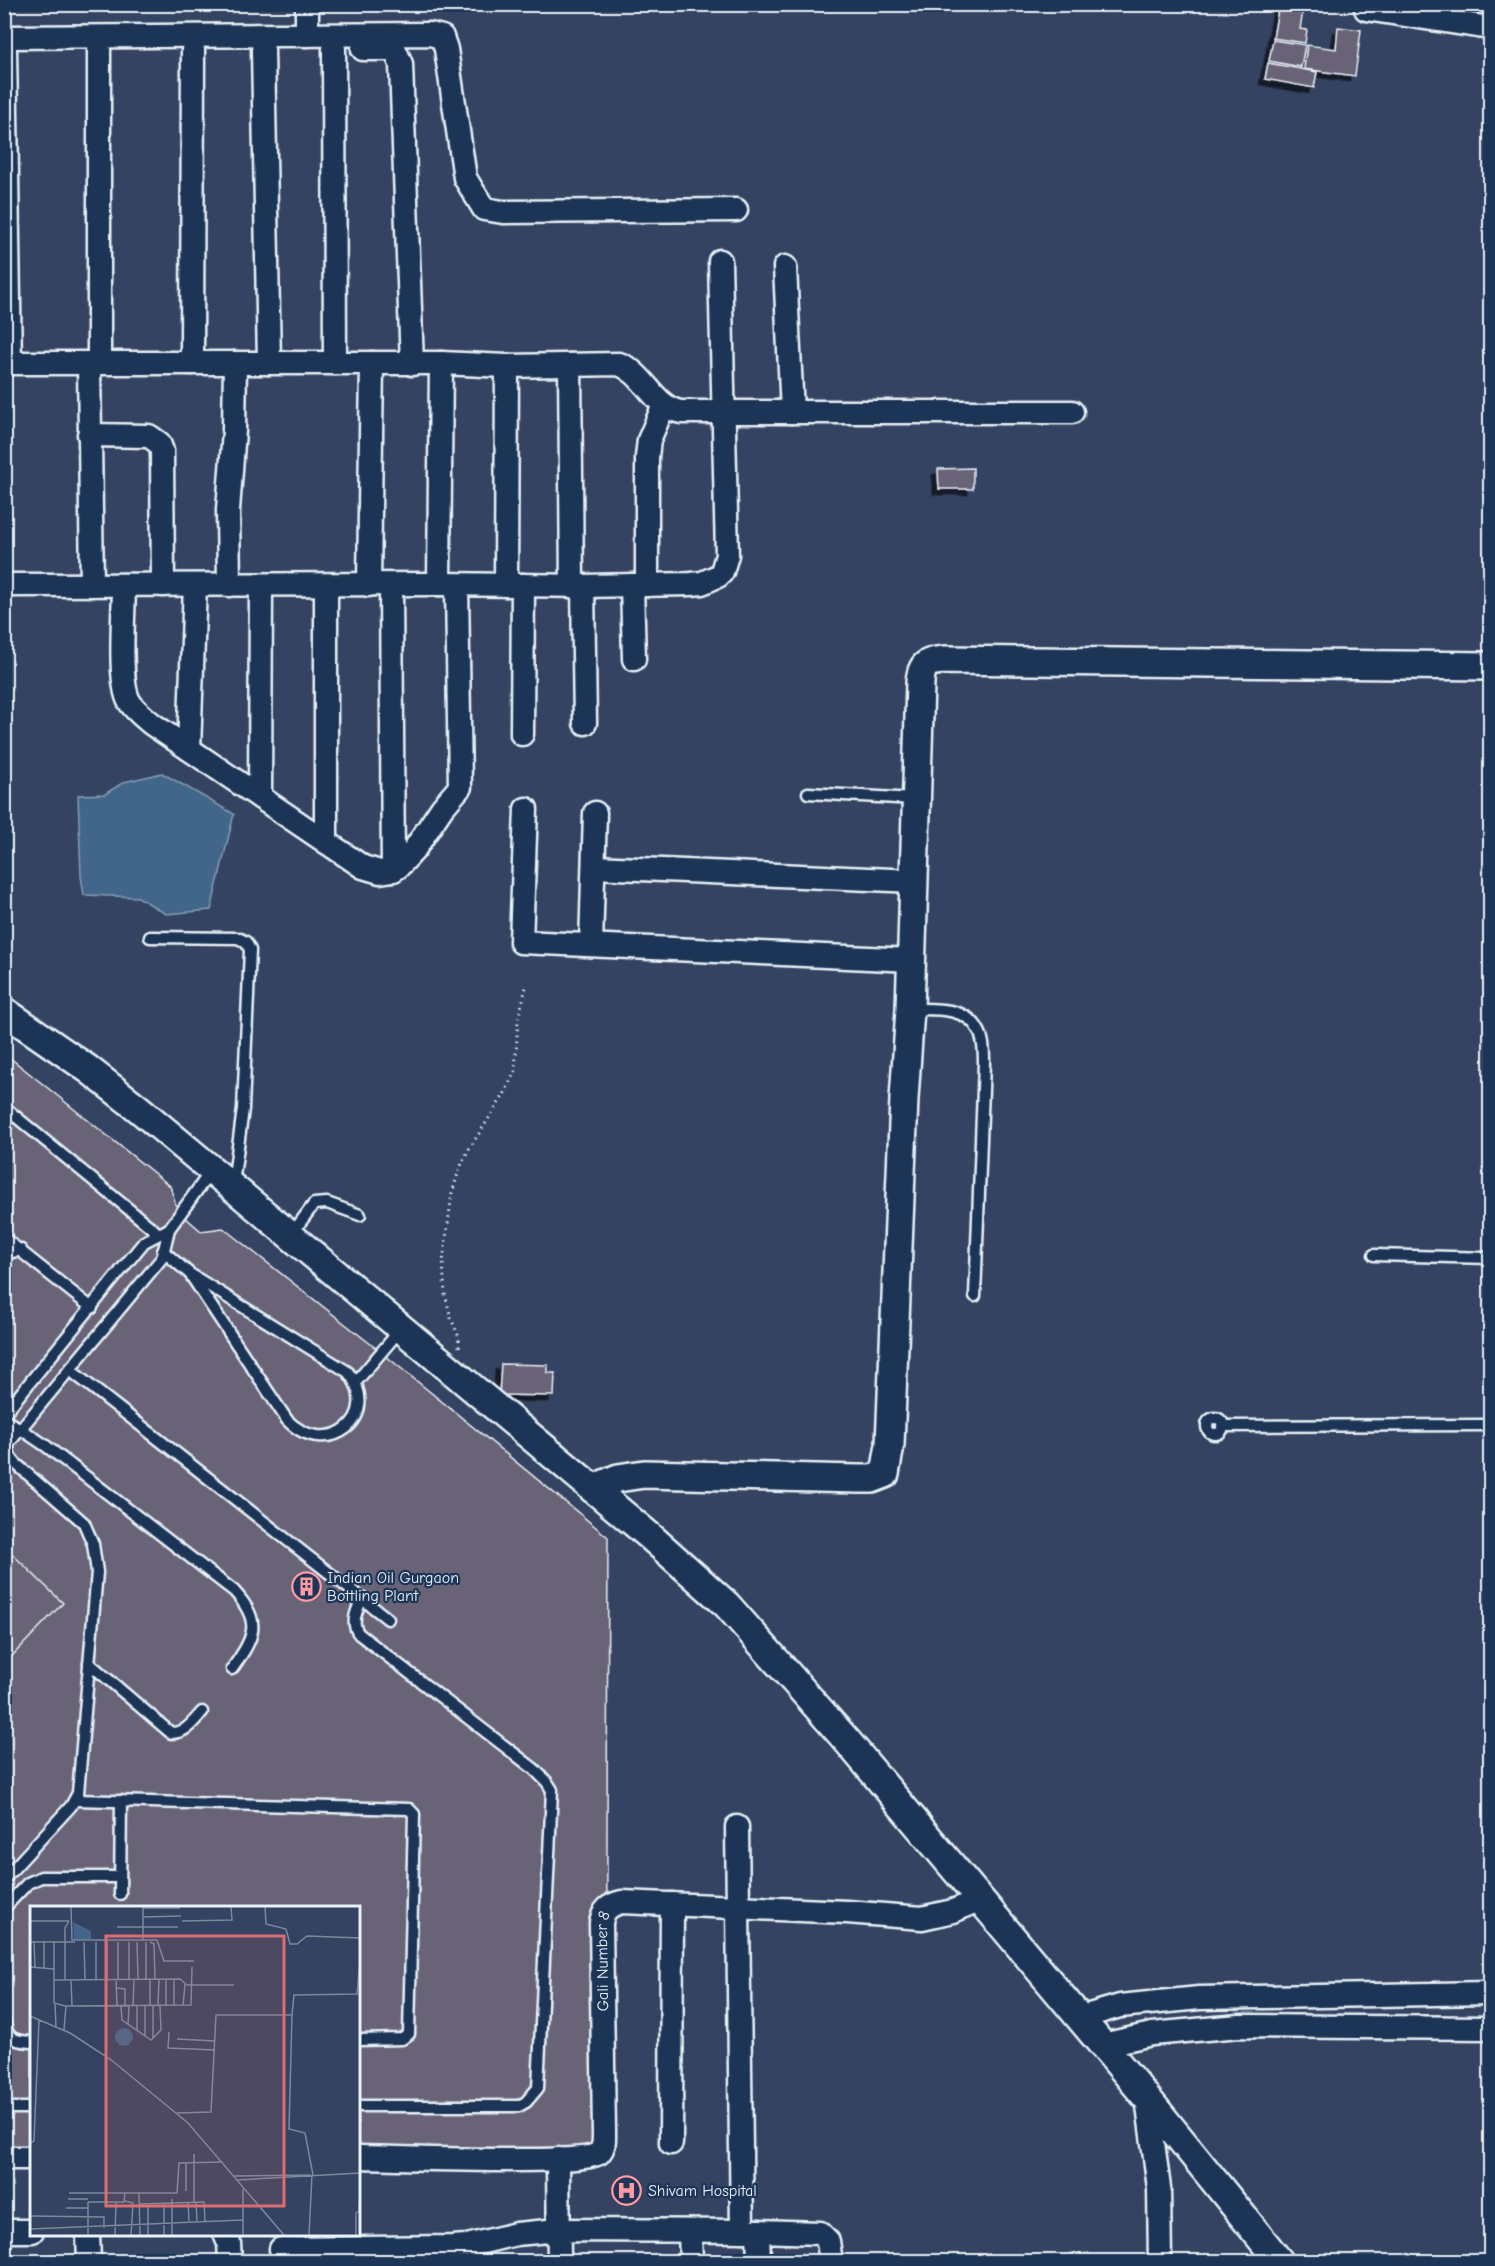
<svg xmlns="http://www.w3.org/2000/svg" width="1495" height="2266" viewBox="0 0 1495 2266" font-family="'Comic Neue',sans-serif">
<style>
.water{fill:#426689;stroke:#849eb5;stroke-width:1.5}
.building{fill:#696477;stroke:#e8f1f8;stroke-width:1.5;filter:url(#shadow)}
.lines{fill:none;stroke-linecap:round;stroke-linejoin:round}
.service-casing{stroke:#e8f1f8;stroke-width:15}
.minor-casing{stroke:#e8f1f8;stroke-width:27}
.tertiary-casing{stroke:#e8f1f8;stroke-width:32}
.path{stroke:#e8f1f8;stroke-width:3;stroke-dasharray:1.5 4.5;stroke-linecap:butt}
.service{stroke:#1d3557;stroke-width:10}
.minor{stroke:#1d3557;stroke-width:22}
.tertiary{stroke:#1d3557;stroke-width:27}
.labels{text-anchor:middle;stroke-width:4.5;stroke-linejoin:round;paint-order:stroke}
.poi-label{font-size:16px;fill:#e8f1f8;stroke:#1d3557;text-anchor:start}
.street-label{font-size:16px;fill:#e8f1f8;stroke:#1d3557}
.inset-road{fill:none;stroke:#7c899d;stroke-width:1.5}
.view{fill:#dc6e71;fill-opacity:0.15;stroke:#dc6e71;stroke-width:3}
.inset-edge{fill:none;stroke:#e8f1f8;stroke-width:3}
</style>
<defs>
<filter id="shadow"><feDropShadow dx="-5.5" dy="5.5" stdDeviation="0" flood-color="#0009"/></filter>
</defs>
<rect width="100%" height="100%" fill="#344361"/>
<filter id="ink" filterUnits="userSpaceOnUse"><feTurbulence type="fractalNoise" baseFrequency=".0167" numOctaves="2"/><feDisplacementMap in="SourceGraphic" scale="12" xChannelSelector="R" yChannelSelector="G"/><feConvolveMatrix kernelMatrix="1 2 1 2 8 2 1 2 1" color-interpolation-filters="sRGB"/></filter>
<g filter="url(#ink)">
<polygon class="water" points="162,773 234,814 211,910 166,914 138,897 84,895 81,876 78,795 105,794 124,782"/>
<g class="building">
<polygon points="1279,4 1304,5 1300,29 1307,30 1305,43 1273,38"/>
<polygon points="1338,27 1361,30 1355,76 1304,69 1307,45 1336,49"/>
<polygon points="1273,40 1305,45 1301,67 1269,61"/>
<polygon points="1268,63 1317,72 1314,88 1265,79"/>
<polygon points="973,468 973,489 939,489 938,469"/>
<polygon points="4,1053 170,1186 178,1211 201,1231 223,1228 386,1356 608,1537 606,2160 358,2158 358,1908 32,1908 32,2155 4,2155"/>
<polygon points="501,1364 548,1365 548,1373 555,1373 554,1396 499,1395"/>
<polygon points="6,1548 63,1603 12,1656 4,1649"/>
</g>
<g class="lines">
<defs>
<g id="service">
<polyline points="808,793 915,799"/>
<polyline points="150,937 238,938 246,942 250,950 243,1109 233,1184"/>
<path d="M 911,1009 C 933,1009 967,1006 979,1031 C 984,1040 984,1053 984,1063 L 975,1296"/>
<polyline points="4,1107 159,1234"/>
<polyline points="290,1236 314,1204 327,1203 360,1215"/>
<polyline points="4,1238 92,1308"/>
<path d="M 163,1251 L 190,1274 L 287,1420 C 327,1461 384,1417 348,1372 L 190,1274"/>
<polyline points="4,1254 21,1250"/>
<polyline points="1374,1255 1490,1258"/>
<polyline points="70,1370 388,1619"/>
<polyline points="356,1382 400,1330"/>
<polyline points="4,1414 144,1242 169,1229"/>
<circle cx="1215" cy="1426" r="8"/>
<path d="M 4,1420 L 21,1429 L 46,1446 L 234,1591 C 263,1623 254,1637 232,1669"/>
<polyline points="1222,1426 1490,1425"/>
<path d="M 89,1663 L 171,1733 C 186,1733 192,1723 202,1712"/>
<polyline points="75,1800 409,1809 414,1814 409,2034 402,2039 358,2040"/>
<polyline points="4,1879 71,1806 78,1793 97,1572 93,1544 84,1523 15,1463 9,1455 8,1444 162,1258 169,1229 211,1171"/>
<polyline points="120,1894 121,1801"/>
<polyline points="4,1908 28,1883 41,1877 120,1877"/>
<path d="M 4,2020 C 7,2039 13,2041 32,2042"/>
<path d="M 358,2106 L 519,2106 L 526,2102 L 538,2088 L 552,1790 L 547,1782 L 534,1769 L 359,1634 C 350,1623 357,1610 362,1598"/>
<polyline points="4,2108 32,2108"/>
</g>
<g id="minor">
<polyline points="307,4 307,35"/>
<polyline points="1366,9 1490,28"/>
<polyline points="4,37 430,34 442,37 446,49 465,178 484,209 503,212 736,210"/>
<polyline points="334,49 335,363"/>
<polyline points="363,49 390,49 396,52 401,64 412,364"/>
<polyline points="5,50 10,363"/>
<polyline points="99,50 99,363"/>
<polyline points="263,50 269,363"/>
<polyline points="785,267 792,412"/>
<path d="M 4,363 L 441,363 L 507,366 L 619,364 C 645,373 653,407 681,412 L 1072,412"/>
<polyline points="89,363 92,585"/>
<polyline points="192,363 193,50"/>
<polyline points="570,365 572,586"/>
<polyline points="89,435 149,436 159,443 162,451 163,585"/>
<polyline points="439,584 441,363"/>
<polyline points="4,585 439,584 583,586 691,584 702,583 718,576 722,572 727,555 720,261"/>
<path d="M 124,585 C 124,611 118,681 129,701 C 134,710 144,717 152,724 L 363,867 L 380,872 L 393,870 L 398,867 L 414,850 L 442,808 L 460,787 L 457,585"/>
<polyline points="229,585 228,510 234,431 235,363"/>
<polyline points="326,585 326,842"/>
<polyline points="369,585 372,363"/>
<polyline points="391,585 393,870"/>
<polyline points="506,585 507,366"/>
<polyline points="632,585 634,659"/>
<polyline points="647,585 647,457 649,440 664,405"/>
<polyline points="583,586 585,723"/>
<polyline points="522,734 523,585"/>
<polyline points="189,749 195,585"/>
<polyline points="260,797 261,585"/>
<polyline points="526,809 521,942 912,960"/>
<polyline points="594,867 915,881"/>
<polyline points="591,945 595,813"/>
<polyline points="737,1827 742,2231"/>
<polyline points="1079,2018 1120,2006 1199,1998 1490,1993"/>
<polyline points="1102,2045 1152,2034 1239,2026 1490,2028"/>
<polyline points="1147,2098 1159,2188 1160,2262"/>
<polyline points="671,2143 672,1904"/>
<path id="s1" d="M 358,2157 C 392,2157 583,2166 599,2153 C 605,2147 604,2139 604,2132 L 601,1923 C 603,1910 609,1905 622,1902 L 847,1912 L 922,1918 L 953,1911 L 981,1899"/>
<polyline points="4,2158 32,2158"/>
<polyline points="558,2159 559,2262"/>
<polyline points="4,2231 32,2231"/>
<polyline points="690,2231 691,2262"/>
<polyline points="758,2231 759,2262"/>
<polyline points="88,2234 89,2262"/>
<polyline points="225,2234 229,2243 230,2262"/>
<polyline points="281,2249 452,2247 467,2246 516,2234 559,2230 758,2231 820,2233 828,2241 831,2262"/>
</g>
<g id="tertiary">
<polyline points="4,1011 88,1069 139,1109 652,1538 727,1605 848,1742 1147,2098 1280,2262"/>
<path d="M 593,1489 L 618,1478 L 644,1474 L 858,1479 L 872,1479 L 885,1474 L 890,1445 L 904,1099 L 910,1009 L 920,683 C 921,664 927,661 945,660 L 1490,666"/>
</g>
</defs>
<use href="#service" class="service-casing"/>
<use href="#minor" class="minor-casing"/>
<use href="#tertiary" class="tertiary-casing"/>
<polyline class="path" points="459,1347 459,1337 451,1318 445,1294 443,1262 452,1193 459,1170 469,1149 504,1095 515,1071 518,1020 526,987"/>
<use href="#service" class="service"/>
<use href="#minor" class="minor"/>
<use href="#tertiary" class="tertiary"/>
</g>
</g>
<defs>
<symbol id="building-ring" viewBox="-11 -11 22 22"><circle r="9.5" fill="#1d3557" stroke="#ff9aa2" stroke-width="1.5"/><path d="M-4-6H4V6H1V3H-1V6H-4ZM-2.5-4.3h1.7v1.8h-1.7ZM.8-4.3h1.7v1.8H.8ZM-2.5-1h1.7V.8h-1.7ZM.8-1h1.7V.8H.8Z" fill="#ff9aa2"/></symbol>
<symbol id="hospital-ring" viewBox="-11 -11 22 22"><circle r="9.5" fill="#1d3557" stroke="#ff9aa2" stroke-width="1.5"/><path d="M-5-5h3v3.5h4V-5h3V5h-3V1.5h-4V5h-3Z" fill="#ff9aa2"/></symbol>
</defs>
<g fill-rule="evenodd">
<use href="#building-ring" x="290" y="1570" width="33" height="33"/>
<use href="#hospital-ring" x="610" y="2174" width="33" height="33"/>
</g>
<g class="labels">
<g class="poi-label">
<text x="327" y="1583">Indian Oil Gurgaon<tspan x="327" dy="18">Bottling Plant</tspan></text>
<text x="648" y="2196">Shivam Hospital</text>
</g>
<g class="street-label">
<text dy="6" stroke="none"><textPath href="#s1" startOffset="435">Gali Number 8</textPath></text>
</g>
</g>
<g transform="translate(30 1906)">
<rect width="330" height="330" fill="#344361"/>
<path d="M 43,16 L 61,25 L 61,33 L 44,33 ZM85 131a9 9 0 1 1 18 0a9 9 0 1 1-18 0Z" fill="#426689"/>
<path class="inset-road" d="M 41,1 L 42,34 L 127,34 L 134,55 L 164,55M 113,1 L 113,34M 235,1 L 236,18 L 256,23 L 260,38 L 267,38 L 277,30 L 330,32M 113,2 L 150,2M 113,11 L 151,10M 0,15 L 39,15M 152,15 L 202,14 L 201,1M 87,21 L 148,21M 4,35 L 5,61M 0,36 L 45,36M 24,36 L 24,97 L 35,100M 54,36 L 55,73M 66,36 L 66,73M 77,36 L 77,73M 88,36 L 88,73M 107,36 L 108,73M 116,36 L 116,73M 120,36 L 124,38 L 125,73M 0,61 L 24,63M 14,62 L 14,35M 86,73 L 87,100M 99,73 L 99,36M 144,73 L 144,100M 24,74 L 150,73 L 157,79 L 204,79M 35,74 L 35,22 L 39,15M 41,74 L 42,100M 87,82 L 95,83 L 95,100M 25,98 L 26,121M 91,100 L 92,114 L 121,134 L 131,124 L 130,100M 103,100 L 104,73M 115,100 L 115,130M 120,100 L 120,73M 123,100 L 123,133M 128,100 L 129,73M 136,100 L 136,74M 153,100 L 155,78M 262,109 L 259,223 L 275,227 L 283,269M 0,110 L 40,127 L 80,153 L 158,217 L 254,329M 98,119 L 99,100M 34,124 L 36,100 L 161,99 L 162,61M 107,125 L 107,100M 139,126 L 138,142 L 185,144M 147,133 L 185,135M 147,207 L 181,206 L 186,109 L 262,109 L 264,89 L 327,88 L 330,55M 0,237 L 4,235 L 9,114M 164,248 L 164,296M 204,270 L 281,269M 207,274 L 330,267M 213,283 L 213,329M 156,285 L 156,257M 39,287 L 147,287 L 149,257 L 193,256M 109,287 L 110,329M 38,293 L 58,293M 95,295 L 103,297 L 101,329M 58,296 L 94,296 L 95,287M 58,296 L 58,329M 158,296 L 159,315M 166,296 L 167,315M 109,298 L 174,296 L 175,315M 118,298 L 118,329M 36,302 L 58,302M 329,304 L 330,286M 0,310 L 74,311 L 74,322M 0,323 L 213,314M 85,329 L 86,296M 134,329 L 134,297M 142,329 L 142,293M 279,329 L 282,269M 326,329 L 326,307 L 330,304"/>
<path class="view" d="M 76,30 L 254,30 L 254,300 L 76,300 Z"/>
<rect width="330" height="330" class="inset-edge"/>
</g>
<rect width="1495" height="2266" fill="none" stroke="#1d3557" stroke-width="24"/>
<rect x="12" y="12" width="1471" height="2242" fill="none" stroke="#e8f1f8" stroke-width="2" filter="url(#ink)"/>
</svg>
